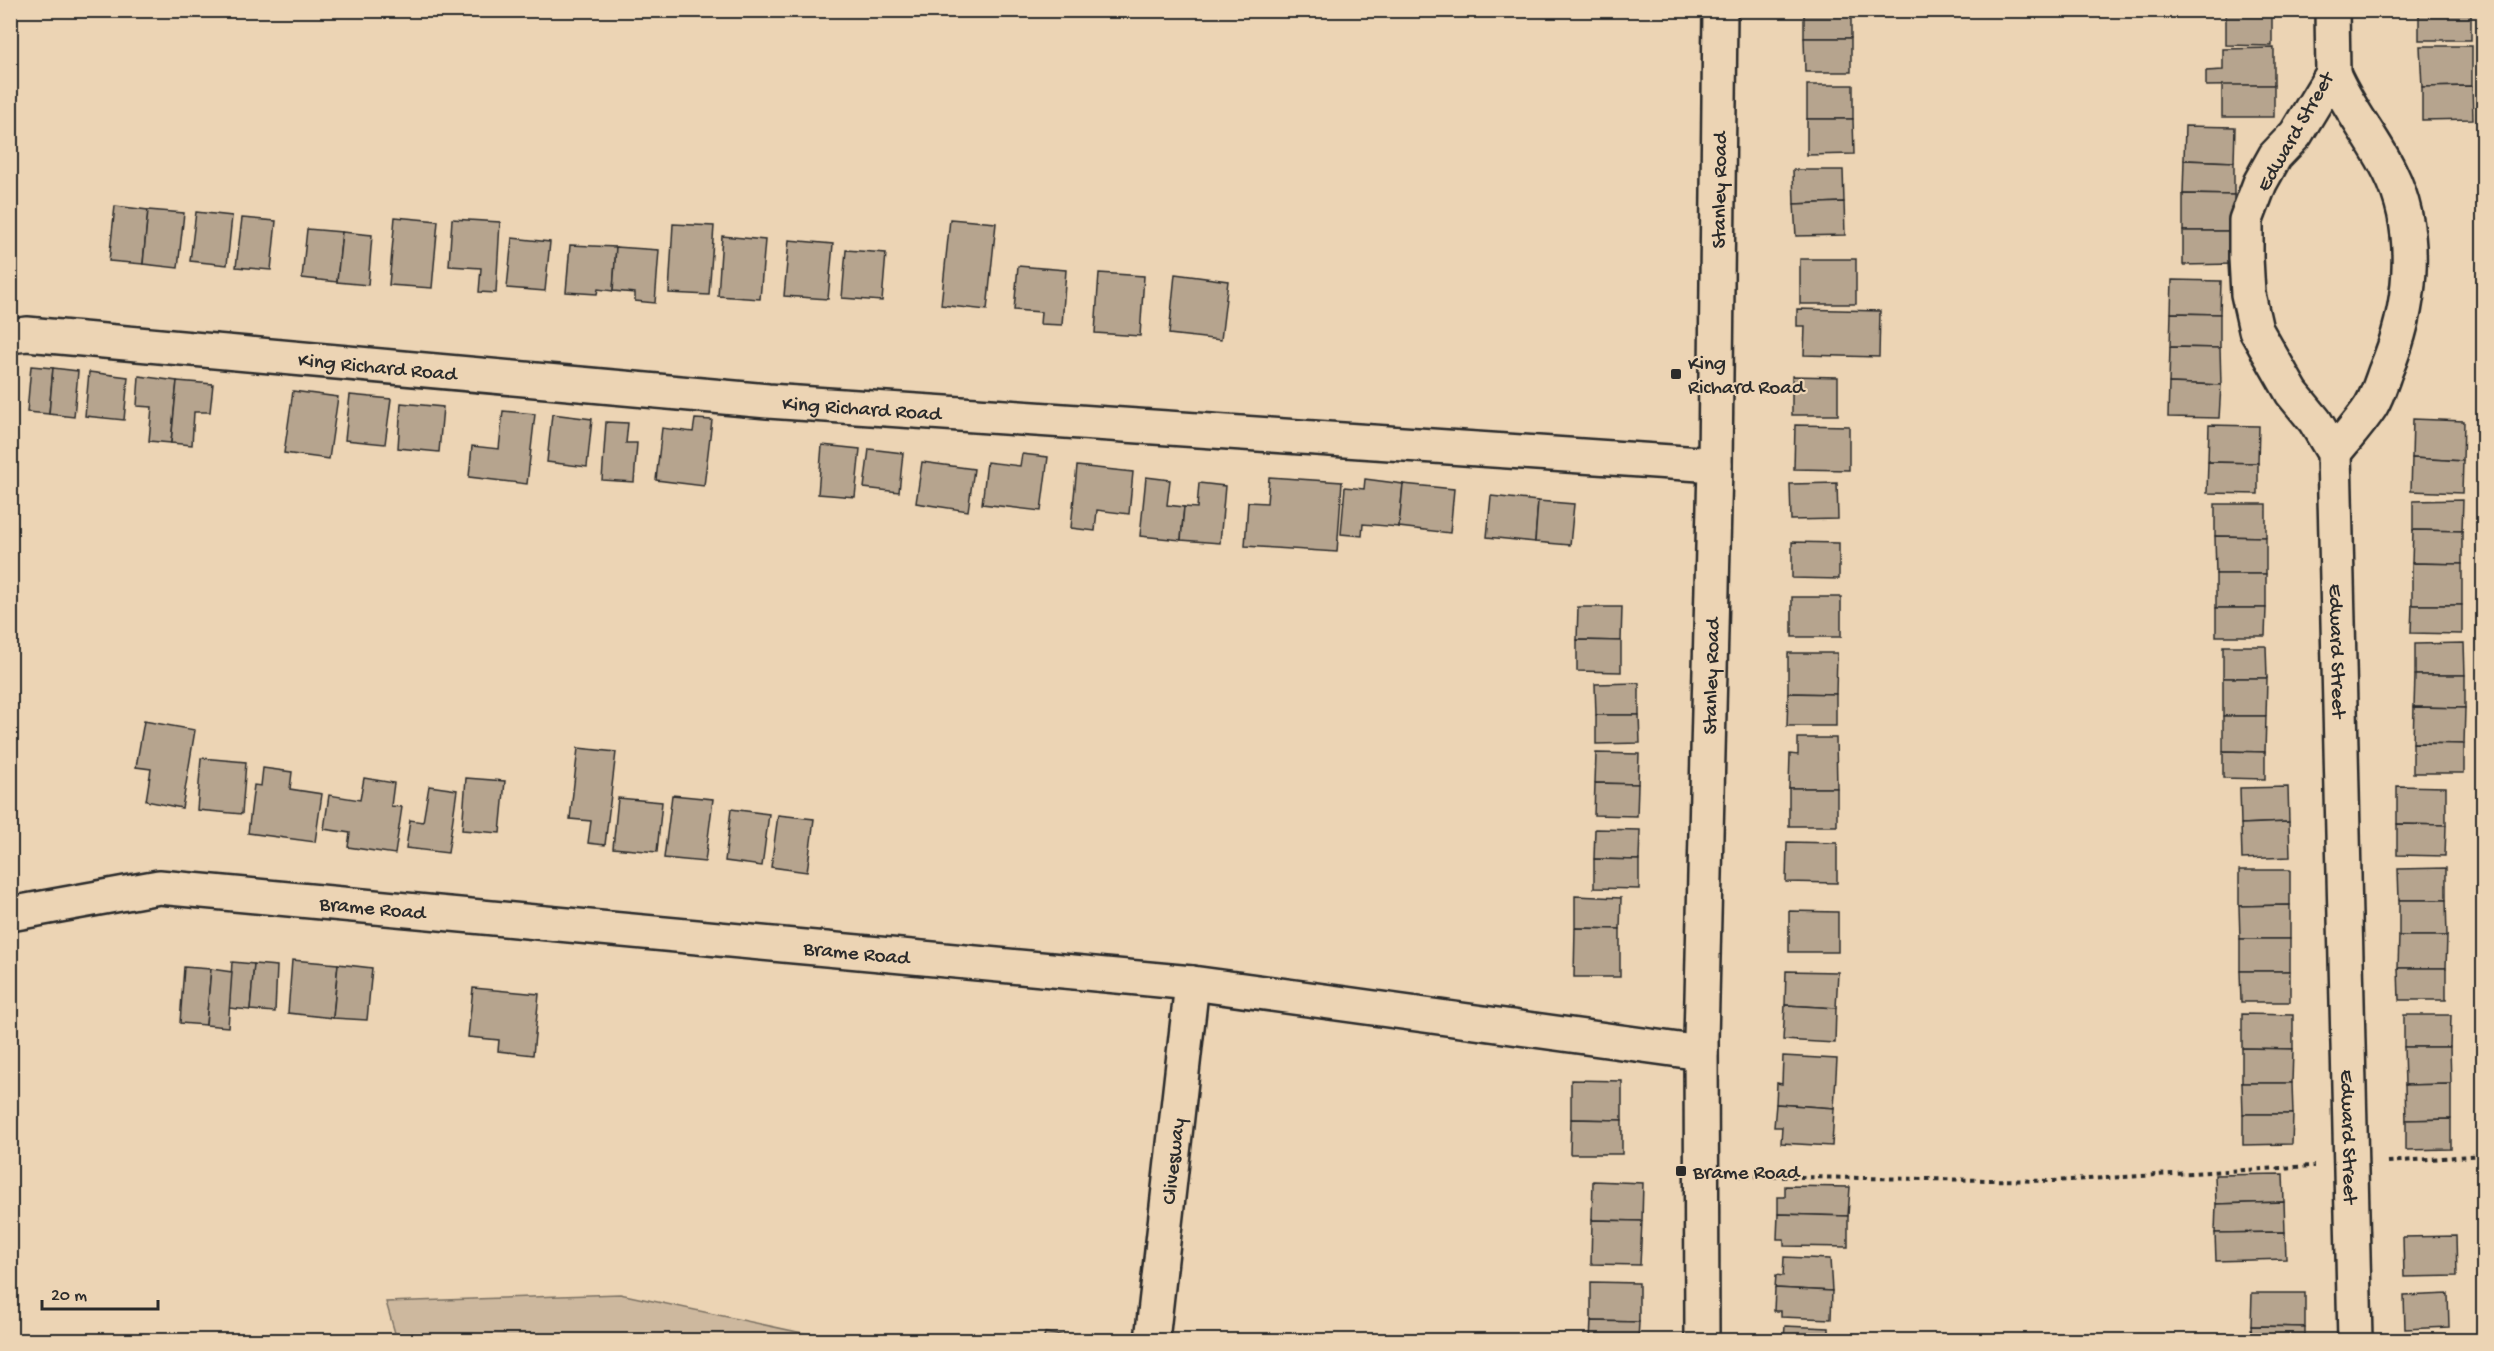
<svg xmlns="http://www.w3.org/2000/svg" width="2494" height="1351" viewBox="0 0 2494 1351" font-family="'Gochi Hand',sans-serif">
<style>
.green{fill:#cdb89e;stroke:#7c7264;stroke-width:1.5}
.building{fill:#b6a48e;stroke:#2b2b2b;stroke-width:1.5}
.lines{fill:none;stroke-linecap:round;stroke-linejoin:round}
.minor-casing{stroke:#2b2b2b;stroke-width:38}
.path{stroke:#2b2b2b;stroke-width:4;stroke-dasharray:4.5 4.5;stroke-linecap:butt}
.minor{stroke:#ecd4b4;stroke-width:33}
.poi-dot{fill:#2b2b2b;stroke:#ecd4b4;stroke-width:2}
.labels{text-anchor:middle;stroke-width:4.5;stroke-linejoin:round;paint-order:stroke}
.street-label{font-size:21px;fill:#2b2b2b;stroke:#ecd4b4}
.poi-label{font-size:21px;fill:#2b2b2b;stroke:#ecd4b4;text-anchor:start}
</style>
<rect width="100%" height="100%" fill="#ecd4b4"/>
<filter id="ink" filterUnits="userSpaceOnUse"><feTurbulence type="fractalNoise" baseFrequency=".0167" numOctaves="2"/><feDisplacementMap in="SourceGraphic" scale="12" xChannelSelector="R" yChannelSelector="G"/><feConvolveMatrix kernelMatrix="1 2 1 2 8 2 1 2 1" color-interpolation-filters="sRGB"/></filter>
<g filter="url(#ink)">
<polygon class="green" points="620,1294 835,1340 397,1340 386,1302"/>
<g class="building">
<rect x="1804" y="10" width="47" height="28"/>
<rect x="2419" y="10" width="52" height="30"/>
<polygon points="2226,12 2272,12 2272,46 2226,45"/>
<polygon points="1804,38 1851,38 1851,72 1805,72"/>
<polygon points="2420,46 2472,46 2472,86 2422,87"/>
<polygon points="2274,48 2274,85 2206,86 2206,71 2223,70 2223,49"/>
<rect x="1807" y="85" width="46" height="34"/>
<rect x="2222" y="85" width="52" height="32"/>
<polygon points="2472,86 2473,119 2422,120 2422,87"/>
<polygon points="1807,119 1853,119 1854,154 1807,155"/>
<polygon points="2185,126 2235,127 2234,162 2184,160"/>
<polygon points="2184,160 2234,162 2234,195 2183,194"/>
<polygon points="1793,170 1843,170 1844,202 1794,204"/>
<polygon points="2183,194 2234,195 2234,231 2183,231"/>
<polygon points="1844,202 1845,235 1796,236 1794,204"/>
<polygon points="115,206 148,210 143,264 109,261"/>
<polygon points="148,210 184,213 178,268 143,264"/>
<polygon points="196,212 232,216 227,265 190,261"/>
<polygon points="395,217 438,221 432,288 389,285"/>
<polygon points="242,218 276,221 271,270 236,267"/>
<polygon points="452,219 500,222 496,293 479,292 481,268 449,266"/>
<polygon points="950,219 996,223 987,310 941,305"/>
<polygon points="673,224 714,226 709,295 669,293"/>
<polygon points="307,229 342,232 337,282 302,278"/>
<polygon points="2183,231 2234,231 2234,264 2183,265"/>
<polygon points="342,232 372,235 368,285 337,282"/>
<polygon points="722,236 765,240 760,299 718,296"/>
<polygon points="512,238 550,242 545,291 507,288"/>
<polygon points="789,240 833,244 828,299 784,296"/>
<polygon points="570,245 616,247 613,291 598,289 597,294 566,292"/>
<polygon points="616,247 659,250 655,303 635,301 635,293 613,291"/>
<polygon points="846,250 886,253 882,301 842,298"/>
<rect x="1800" y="259" width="56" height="45"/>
<polygon points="1018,266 1066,270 1062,325 1040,324 1041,312 1014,310"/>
<polygon points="1099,273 1144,276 1140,336 1095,333"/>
<polygon points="1175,274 1228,281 1221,340 1169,334"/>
<polygon points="2172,280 2221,281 2220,314 2171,313"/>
<polygon points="1797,309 1880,311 1879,357 1804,355 1805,326 1797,326"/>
<polygon points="2171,313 2220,314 2220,348 2170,347"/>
<polygon points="2170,347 2220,348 2221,385 2169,383"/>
<polygon points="31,366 53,368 49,414 27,412"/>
<polygon points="53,368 78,371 74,417 49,414"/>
<polygon points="89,372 128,377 124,420 85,416"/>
<polygon points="139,376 177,381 171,443 149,441 152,407 137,406"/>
<polygon points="1792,376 1838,377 1838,415 1792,415"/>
<polygon points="177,381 213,384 210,412 194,412 192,445 171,443"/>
<polygon points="2169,383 2221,385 2219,418 2168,417"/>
<polygon points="293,391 338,397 329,459 284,453"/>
<polygon points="350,395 391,399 385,444 345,440"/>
<polygon points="401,403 443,407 439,452 398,448"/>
<polygon points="503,411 535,414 527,484 469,477 472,446 499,449"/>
<polygon points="552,414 592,419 587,467 547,462"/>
<polygon points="695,419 712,420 704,486 656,480 662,428 693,432"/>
<polygon points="2413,419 2464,421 2463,461 2412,458"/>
<polygon points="606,422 628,423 626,443 637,443 634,482 602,480"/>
<polygon points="1795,425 1849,426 1849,470 1794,469"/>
<polygon points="2209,425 2259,426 2258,463 2208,462"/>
<polygon points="822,445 860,449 855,497 818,494"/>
<polygon points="869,449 903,453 899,492 864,488"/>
<polygon points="1022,454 1048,457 1041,511 982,504 987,462 1020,466"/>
<polygon points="2412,458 2463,461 2462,493 2411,491"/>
<polygon points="922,462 974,469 968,511 916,503"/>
<polygon points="2208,462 2258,463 2258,494 2207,493"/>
<polygon points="1077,466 1133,472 1129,514 1097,510 1095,531 1071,528"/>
<polygon points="1146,477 1170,480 1167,505 1184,507 1181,540 1140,536"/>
<polygon points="1269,477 1342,482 1337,552 1245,546 1248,502 1267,503"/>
<polygon points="1365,479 1403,484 1399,527 1363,524 1362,536 1341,534 1345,487 1364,489"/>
<polygon points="1199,483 1225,486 1220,543 1181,540 1184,507 1197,508"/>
<polygon points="1837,483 1838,519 1791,520 1790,484"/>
<polygon points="1403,484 1454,489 1450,533 1399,527"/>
<polygon points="1491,496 1538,501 1535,542 1487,537"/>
<polygon points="2463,500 2462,531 2413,530 2413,501"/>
<polygon points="1538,501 1574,504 1570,545 1535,542"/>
<polygon points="2215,504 2266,504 2266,537 2215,536"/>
<polygon points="2413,530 2462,531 2462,564 2412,563"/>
<polygon points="2215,536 2266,537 2266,574 2216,574"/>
<polygon points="1792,542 1839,543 1839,579 1792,578"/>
<polygon points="2412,563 2462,564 2462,605 2412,605"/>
<rect x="2216" y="574" width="50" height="34"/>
<rect x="1792" y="597" width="49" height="40"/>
<polygon points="2412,605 2462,605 2462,634 2411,633"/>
<polygon points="1578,607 1622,607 1621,641 1577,640"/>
<polygon points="2216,608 2266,608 2265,636 2216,636"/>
<polygon points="1577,640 1621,641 1621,672 1577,671"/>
<polygon points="2464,643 2465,675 2415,675 2415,644"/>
<polygon points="2223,646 2266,646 2267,678 2223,678"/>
<polygon points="1788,653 1837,653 1836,694 1788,693"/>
<polygon points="2415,675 2465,675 2465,708 2414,707"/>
<polygon points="2223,678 2267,678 2266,716 2223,716"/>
<polygon points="1639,683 1639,715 1596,715 1595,684"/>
<polygon points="1788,693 1836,694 1836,726 1787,726"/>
<polygon points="2414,707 2465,708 2464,744 2413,743"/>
<polygon points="1596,715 1639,715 1640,743 1596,744"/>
<polygon points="2223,716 2266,716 2265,752 2223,751"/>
<polygon points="144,721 195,730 182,808 146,801 151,769 136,767"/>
<polygon points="1798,738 1836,738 1837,788 1789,788 1790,754 1798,755"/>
<polygon points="2413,743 2464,744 2464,773 2413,773"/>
<polygon points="578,748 616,752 605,845 588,843 591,821 570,819"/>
<polygon points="2223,751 2265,752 2265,779 2223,778"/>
<polygon points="1596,753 1639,754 1638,784 1595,783"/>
<polygon points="201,758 246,762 242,814 197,810"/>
<polygon points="263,768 292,772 290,789 322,794 315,842 248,833 254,785 261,786"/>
<polygon points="364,778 394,783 391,806 402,807 395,854 348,847 350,833 324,829 329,795 360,800"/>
<polygon points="466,778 505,781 500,833 462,830"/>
<polygon points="1595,783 1638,784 1637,816 1594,815"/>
<polygon points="429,786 457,790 448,853 406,848 410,820 423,822"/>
<polygon points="2397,786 2446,787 2446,825 2397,824"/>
<polygon points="2288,787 2289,822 2241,824 2240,788"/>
<rect x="1789" y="788" width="48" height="38"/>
<polygon points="672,795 713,799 705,862 664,858"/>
<polygon points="618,798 662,802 657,852 613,848"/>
<polygon points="731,809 769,814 762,866 725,861"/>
<polygon points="778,815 814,819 807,872 771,867"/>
<polygon points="2289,822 2290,857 2242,859 2241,824"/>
<polygon points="2397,824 2446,825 2445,856 2397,855"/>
<polygon points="1595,829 1640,830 1639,860 1594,859"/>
<polygon points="1787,842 1837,843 1837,883 1786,882"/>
<polygon points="1594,859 1639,860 1639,889 1594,888"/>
<polygon points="2446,868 2446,900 2399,900 2398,869"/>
<polygon points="2239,870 2290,870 2290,905 2239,906"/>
<polygon points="1575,896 1621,898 1620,929 1575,928"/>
<polygon points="2399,900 2446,900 2447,936 2399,936"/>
<polygon points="2290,905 2290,939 2240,939 2239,906"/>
<polygon points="1789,911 1838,912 1838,952 1789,952"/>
<polygon points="1575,928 1620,929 1620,977 1574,977"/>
<polygon points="2399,936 2447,936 2446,968 2398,968"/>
<rect x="2240" y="939" width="50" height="32"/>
<polygon points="292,960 338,964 333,1018 288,1013"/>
<polygon points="232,962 254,964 250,1010 229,1008"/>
<polygon points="254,964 277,966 275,1012 250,1010"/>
<polygon points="338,964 372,968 367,1020 333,1018"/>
<polygon points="184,967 211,969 206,1025 180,1023"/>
<polygon points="2398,968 2446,968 2446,1000 2399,1000"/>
<polygon points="211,969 232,972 228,1027 206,1025"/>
<polygon points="1786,971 1838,972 1836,1008 1785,1005"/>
<polygon points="2240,971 2290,971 2290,1002 2241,1002"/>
<polygon points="473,988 539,994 533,1055 498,1051 499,1040 468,1037"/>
<polygon points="1785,1005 1836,1008 1835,1043 1783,1040"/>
<polygon points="2242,1014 2293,1015 2293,1049 2242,1048"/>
<polygon points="2404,1015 2451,1015 2450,1047 2404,1047"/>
<polygon points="2404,1047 2450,1047 2451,1084 2405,1085"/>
<polygon points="2242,1048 2293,1049 2292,1083 2242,1083"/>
<polygon points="1783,1056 1837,1059 1834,1108 1776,1104 1777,1083 1782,1084"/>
<polygon points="1571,1080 1622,1081 1622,1120 1571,1119"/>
<polygon points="2242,1083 2292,1083 2293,1114 2243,1114"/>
<polygon points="2451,1084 2451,1119 2406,1120 2405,1085"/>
<polygon points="1776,1104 1834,1108 1832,1146 1781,1143 1782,1127 1774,1127"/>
<polygon points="2243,1114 2293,1114 2292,1144 2243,1145"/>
<polygon points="1571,1119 1622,1120 1622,1154 1570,1154"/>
<polygon points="2451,1119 2451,1149 2406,1150 2406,1120"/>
<polygon points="2283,1174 2284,1202 2216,1204 2215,1175"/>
<polygon points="1593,1181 1643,1183 1642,1221 1592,1220"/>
<polygon points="1785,1186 1850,1187 1848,1216 1778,1214 1778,1197 1785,1197"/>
<polygon points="2284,1202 2285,1232 2215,1233 2216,1204"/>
<polygon points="1778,1214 1848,1216 1848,1247 1784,1246 1784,1239 1777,1239"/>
<polygon points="1592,1220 1642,1221 1640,1265 1591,1264"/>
<polygon points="2285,1232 2286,1259 2216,1261 2215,1233"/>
<polygon points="2456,1236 2457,1276 2404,1277 2403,1237"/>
<polygon points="1784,1257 1830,1259 1832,1291 1775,1288 1776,1275 1783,1276"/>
<polygon points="1591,1282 1639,1283 1639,1322 1591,1321"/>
<polygon points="1775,1288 1832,1291 1831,1319 1781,1317 1781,1311 1774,1311"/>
<polygon points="2252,1293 2305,1293 2305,1327 2251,1326"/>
<polygon points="2448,1294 2449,1327 2405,1329 2404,1296"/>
<polygon points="1591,1321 1639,1322 1638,1340 1590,1340"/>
<polygon points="1785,1326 1829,1328 1829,1340 1778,1340 1784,1340"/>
<polygon points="2251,1326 2305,1327 2305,1340 2252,1340"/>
<polygon points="1045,1333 1092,1340 1043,1340"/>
</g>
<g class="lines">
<defs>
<g id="minor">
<path id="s1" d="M 2332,10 L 2333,73 L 2296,134 L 2275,156 L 2260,183 L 2246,220 L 2246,258 L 2248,294 L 2256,330 L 2292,393 L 2315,421 L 2334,453 L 2355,1340"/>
<path d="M 2333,73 C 2348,109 2373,137 2390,172 C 2421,234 2411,311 2385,372 C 2381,383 2377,396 2371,406 C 2360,423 2346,438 2334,453"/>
<path id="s2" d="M 10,336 L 27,334 L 768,401 L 1715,465"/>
<path id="s3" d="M 10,914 L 159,887 L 1192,983 L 1701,1053"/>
<path id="s4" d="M 1152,1340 L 1192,983"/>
<path id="s5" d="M 1702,1340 L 1701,1039 L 1715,465 L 1720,10"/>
</g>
</defs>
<use href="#minor" class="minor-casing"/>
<g class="path">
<polyline points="2388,1162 2484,1155"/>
<polyline points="1737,1176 2053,1181 2314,1166"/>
</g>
<use href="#minor" class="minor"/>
</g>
</g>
<g class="poi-dot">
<rect x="1670" y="368" width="12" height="12" rx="3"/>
<rect x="1675" y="1165" width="12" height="12" rx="3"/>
</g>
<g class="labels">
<g class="street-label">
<text transform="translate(2294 131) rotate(-60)" y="7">Edward Street</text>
<text dy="7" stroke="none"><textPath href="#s5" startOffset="1150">Stanley Road</textPath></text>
<text dy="7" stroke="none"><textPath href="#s2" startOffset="369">King Richard Road</textPath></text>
<text dy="7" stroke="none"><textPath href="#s2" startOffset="855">King Richard Road</textPath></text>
<text dy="7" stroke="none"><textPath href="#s1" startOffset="690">Edward Street</textPath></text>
<text dy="7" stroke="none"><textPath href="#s5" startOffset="664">Stanley Road</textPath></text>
<text dy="7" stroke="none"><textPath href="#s3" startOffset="366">Brame Road</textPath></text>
<text dy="7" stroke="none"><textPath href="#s3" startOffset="852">Brame Road</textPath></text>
<text dy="7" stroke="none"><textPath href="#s1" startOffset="1176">Edward Street</textPath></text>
<text dy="7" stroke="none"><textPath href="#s4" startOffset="180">Clivesway</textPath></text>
</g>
<g class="poi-label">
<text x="1688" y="369">King<tspan x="1688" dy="24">Richard Road</tspan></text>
<text x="1693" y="1178">Brame Road</text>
</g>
</g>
<rect width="2494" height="1351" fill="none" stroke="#ecd4b4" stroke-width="36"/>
<rect x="18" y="18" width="2458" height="1315" fill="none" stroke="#2b2b2b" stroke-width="2" filter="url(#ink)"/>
<path d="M42 1300v9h116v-9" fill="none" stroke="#2b2b2b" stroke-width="3"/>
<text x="51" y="1300" font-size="18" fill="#2b2b2b" stroke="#ecd4b4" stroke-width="4.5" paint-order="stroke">20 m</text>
</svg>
